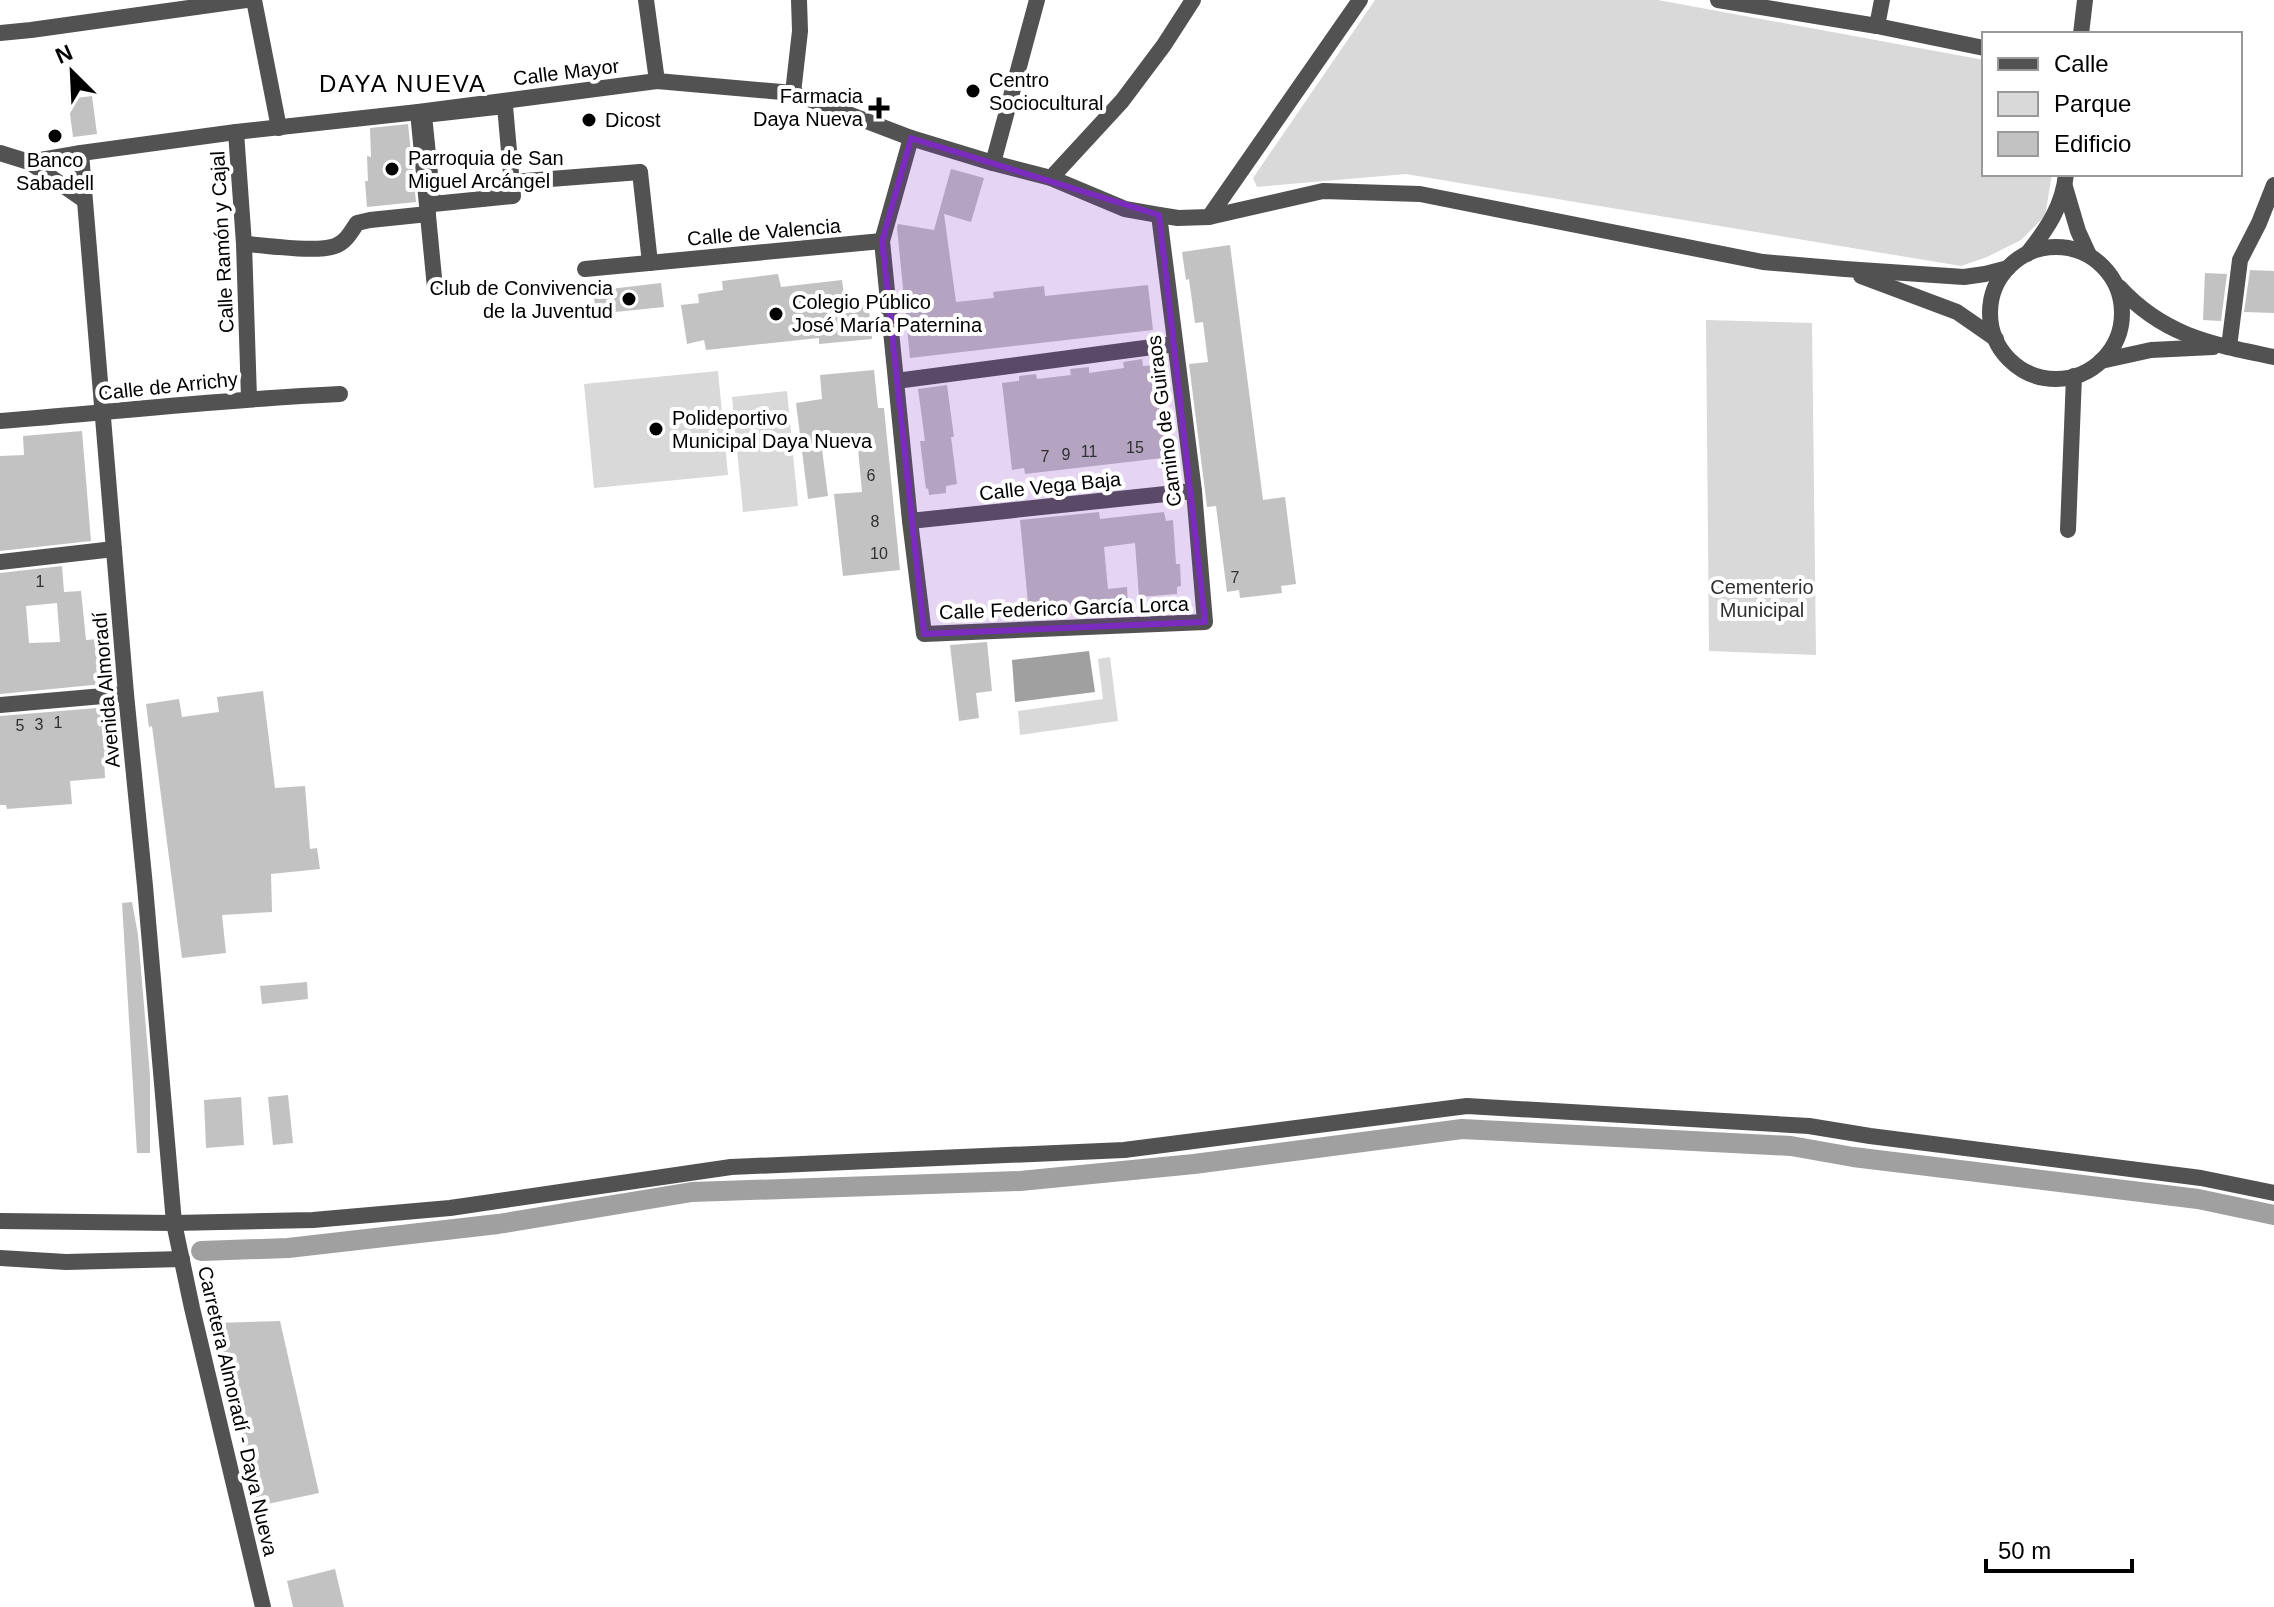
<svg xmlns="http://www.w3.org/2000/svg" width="2274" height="1607" viewBox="0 0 2274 1607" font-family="Arial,sans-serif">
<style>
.green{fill:#d9d9d9}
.water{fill:#a0a0a0}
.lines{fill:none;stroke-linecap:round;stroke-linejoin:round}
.canal{stroke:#a0a0a0;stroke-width:20}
.building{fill:#c2c2c2;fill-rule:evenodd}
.pedestrian{stroke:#525252;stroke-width:16}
.minor{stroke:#525252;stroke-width:16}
.tertiary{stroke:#525252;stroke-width:16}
.marked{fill:#7b2cbf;fill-opacity:0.2;stroke:#7b2cbf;stroke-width:6;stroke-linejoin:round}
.poi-dot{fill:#000;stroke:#fff;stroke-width:3}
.labels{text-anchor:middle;stroke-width:8;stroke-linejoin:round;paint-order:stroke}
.number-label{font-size:16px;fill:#303030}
.street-label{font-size:20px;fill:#000;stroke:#fff}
.poi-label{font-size:20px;fill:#000;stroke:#fff;text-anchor:start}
.park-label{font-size:20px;fill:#303030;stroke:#fff}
.quarter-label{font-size:24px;letter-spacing:2px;fill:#000;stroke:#fff}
</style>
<rect width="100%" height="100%" fill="#fff"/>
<g class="green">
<polygon points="1375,0 1658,0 1984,60 1984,174 2052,174 2045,216 2021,240 1987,257 1961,266 1406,174 1257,187 1253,178"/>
<polygon points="1706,320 1812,323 1816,655 1709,651"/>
<polygon points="718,371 728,475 594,488 584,384"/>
<polygon points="787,391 798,506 743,512 732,397"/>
<polygon points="1110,657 1118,721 1020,735 1018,711 1103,699 1098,659"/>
</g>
<polygon class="water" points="1089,651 1095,692 1015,702 1012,660"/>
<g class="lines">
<polyline class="canal" points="201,1251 288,1248 498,1224 692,1192 1020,1181 1194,1164 1462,1129 1791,1146 1853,1157 2198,1199 2274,1215"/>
</g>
<g class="building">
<polygon points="92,96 97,134 73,137 68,99"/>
<polygon points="408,124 416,202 367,207 365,181 368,181 367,156 371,157 370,128"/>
<polygon points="951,169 984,178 971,222 944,214 956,302 994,298 993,292 1044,286 1045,296 1148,285 1153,330 910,358 897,228 898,224 934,230"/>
<polygon points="1230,245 1263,500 1285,497 1296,584 1281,586 1282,593 1240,598 1239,590 1227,592 1216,506 1207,507 1189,364 1208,362 1203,322 1195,323 1189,279 1186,280 1182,252"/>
<polygon points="2250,270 2274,271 2274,313 2244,312"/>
<polygon points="2205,273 2227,274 2221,321 2203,320"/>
<polygon points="778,274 781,287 842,280 845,302 868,300 872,339 819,344 819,338 706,350 704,340 687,344 681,305 699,303 698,294 723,290 722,281"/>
<polygon points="661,283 664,307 596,314 593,291"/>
<polygon points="1142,359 1143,366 1159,365 1160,368 1162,368 1171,457 1025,474 1024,468 1012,470 1002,383 1019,381 1019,376 1036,374 1037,379 1071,375 1070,369 1089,367 1089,373 1124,368 1123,362"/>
<polygon points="874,370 878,408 884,408 900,570 843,576 834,494 862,492 857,438 821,441 828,496 808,499 796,403 822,399 820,375"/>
<polygon points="947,385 954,437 951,437 957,484 946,486 946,493 929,495 928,488 926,489 920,441 925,441 918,389"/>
<polygon points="82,431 91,541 0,551 0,456 24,455 23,436"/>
<polygon points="1099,512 1100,519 1164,512 1166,521 1173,520 1176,564 1180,564 1181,586 1177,587 1177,594 1139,597 1135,543 1104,547 1108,589 1127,587 1128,606 1099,609 1099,605 1044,611 1043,602 1028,603 1020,520"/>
<path d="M 62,566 L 64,592 L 81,591 L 86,640 L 99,639 L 103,684 L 0,694 L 0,573 ZM 57,603 L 60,642 L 29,643 L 26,606 Z"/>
<polygon points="987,642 992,691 976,693 979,718 959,721 950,645"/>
<polygon points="263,691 275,788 305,786 310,849 317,848 320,869 271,874 272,912 222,915 226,953 182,958 152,726 149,727 146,704 179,699 182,717 219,712 217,697"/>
<polygon points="97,708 105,712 109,720 106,730 107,756 104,756 105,778 70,781 72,804 7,809 6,805 0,805 0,716"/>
<polygon points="132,902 138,935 150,1076 150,1153 137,1153 122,903"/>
<polygon points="307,982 308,999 262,1004 260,986"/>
<polygon points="288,1095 293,1143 273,1145 268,1097"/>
<polygon points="241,1097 244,1145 206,1148 204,1100"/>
<polygon points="280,1321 319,1493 258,1506 217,1323"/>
<polygon points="335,1569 344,1607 293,1607 287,1581"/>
</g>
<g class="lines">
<g class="pedestrian">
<polygon points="505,106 513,196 433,204 424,115"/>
<polyline points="512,182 640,172"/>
</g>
<g class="minor">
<polyline points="254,0 279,128"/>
<polyline points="646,0 657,81"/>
<polyline points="1718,0 1877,26 1984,48"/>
<polyline points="1877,26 1882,0"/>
<polyline points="0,33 31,30 246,0"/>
<polyline points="2081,34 2085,0"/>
<polyline points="793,93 800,31 799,0"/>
<polyline points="418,112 435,288"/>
<polyline points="236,132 244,244 249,398"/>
<polyline points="911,138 882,241 910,521 924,634 1205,622 1194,491 1159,215"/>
<polyline points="993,163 1037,0"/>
<polyline points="640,172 650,263"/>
<polyline points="2065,187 2078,231 2089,255"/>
<polyline points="1209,217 1360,0"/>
<path d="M 244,244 C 267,245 315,253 335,246 C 346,242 351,232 357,223 L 370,220 L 428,214"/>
<path d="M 2027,254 C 2047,229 2063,206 2066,174"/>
<polyline points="585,269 882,241"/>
<polyline points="2229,347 2240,260 2259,223 2274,185"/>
<polyline points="896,381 1175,344"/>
<path d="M 0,421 C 113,412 226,399 340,394"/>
<polyline points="910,521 1194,491"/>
<polyline points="2068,530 2074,376"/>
<polyline points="0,562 114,549"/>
<polyline points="0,705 126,694"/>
<polyline points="0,1221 174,1223 313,1220 450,1208 731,1167 1124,1150 1467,1106 1809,1126 1870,1136 2201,1178 2274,1193"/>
<polyline points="0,1258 66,1262 182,1259"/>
</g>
<g class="tertiary">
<polyline points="0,153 29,162 84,200"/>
<polyline points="81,153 126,694 145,886 174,1223 192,1308 263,1607"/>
<polyline points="29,162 81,153 236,132 418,112 657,81 793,93 911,138 993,163 1051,178 1125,209 1159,215 1178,218 1209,217 1323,191 1420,194 1763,262 1845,269 1964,277 1985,274 2008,268"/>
<polyline points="1051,178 1122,101 1164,45 1193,0"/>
<circle cx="2056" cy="313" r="66"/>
<polyline points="1861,276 1957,312 1996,339"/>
<path d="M 2119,287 C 2164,336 2211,344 2274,357"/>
<polyline points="2101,361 2151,350 2213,347"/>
</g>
</g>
<path class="marked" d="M 911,138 L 1159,215 L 1205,622 L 924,634 L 882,241 Z"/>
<g class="poi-dot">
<circle cx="973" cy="91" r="8"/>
<path d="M875 96h8v8h8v8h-8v8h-8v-8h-8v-8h8z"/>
<circle cx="589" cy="120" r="8"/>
<circle cx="55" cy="136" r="8"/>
<circle cx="392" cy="169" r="8"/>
<circle cx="629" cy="299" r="8"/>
<circle cx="776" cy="314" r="8"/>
<circle cx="656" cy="429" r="8"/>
</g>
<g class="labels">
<g class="number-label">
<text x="1135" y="453">15</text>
<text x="1089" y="457">11</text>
<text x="1066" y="460">9</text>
<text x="1045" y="462">7</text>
<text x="871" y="481">6</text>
<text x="875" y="527">8</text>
<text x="879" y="559">10</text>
<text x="1235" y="583">7</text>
<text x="40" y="587">1</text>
<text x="58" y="728">1</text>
<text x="39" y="730">3</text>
<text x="20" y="731">5</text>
</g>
<g class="street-label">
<text transform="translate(566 72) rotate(-7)" y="7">Calle Mayor</text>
<text transform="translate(764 232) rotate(-5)" y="7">Calle de Valencia</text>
<text transform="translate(222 242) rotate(-93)" y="7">Calle Ramón y Cajal</text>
<text transform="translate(168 386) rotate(-6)" y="7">Calle de Arrichy</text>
<text transform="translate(1164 421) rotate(-97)" y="7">Camino de Guiraos</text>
<text transform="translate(1050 486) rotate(-6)" y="7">Calle Vega Baja</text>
<text transform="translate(1064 608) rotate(-2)" y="7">Calle Federico García Lorca</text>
<text transform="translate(106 690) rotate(-95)" y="7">Avenida Almoradí</text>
<text transform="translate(238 1411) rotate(77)" y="7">Carretera Almoradí - Daya Nueva</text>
</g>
<g class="poi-label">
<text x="989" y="87">Centro<tspan x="989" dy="23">Sociocultural</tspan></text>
<text x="863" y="103" text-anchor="end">Farmacia<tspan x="863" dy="23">Daya Nueva</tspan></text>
<text x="605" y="127">Dicost</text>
<text x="408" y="165">Parroquia de San<tspan x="408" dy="23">Miguel Arcángel</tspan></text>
<text x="55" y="167" text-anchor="middle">Banco<tspan x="55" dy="23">Sabadell</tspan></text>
<text x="613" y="295" text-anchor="end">Club de Convivencia<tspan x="613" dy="23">de la Juventud</tspan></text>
<text x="792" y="309">Colegio Público<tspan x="792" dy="23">José María Paternina</tspan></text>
<text x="672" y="425">Polideportivo<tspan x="672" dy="23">Municipal Daya Nueva</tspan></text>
</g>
<g class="park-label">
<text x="1762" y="594">Cementerio<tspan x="1762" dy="23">Municipal</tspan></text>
</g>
<g class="quarter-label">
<text x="403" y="92">DAYA NUEVA</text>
</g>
</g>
<rect x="1982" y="32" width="260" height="144" fill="#ffffff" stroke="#999999" stroke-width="2"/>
<rect x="1998" y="58" width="40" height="12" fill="#525252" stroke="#999999" stroke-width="2"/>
<text x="2054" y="72" font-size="24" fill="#000000">Calle</text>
<rect x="1998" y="92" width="40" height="24" fill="#d9d9d9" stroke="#999999" stroke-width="2"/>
<text x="2054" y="112" font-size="24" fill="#000000">Parque</text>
<rect x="1998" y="132" width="40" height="24" fill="#c2c2c2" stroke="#999999" stroke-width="2"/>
<text x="2054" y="152" font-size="24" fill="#000000">Edificio</text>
<g transform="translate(72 72) rotate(336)" stroke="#ffffff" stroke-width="6" paint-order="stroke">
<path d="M0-6L14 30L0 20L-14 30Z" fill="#000000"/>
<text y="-12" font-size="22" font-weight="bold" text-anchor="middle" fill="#000000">N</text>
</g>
<path d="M1986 1559v12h146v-12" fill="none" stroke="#000000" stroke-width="4"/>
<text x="1998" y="1559" font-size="24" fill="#000000" stroke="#ffffff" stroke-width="6" paint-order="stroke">50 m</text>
</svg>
